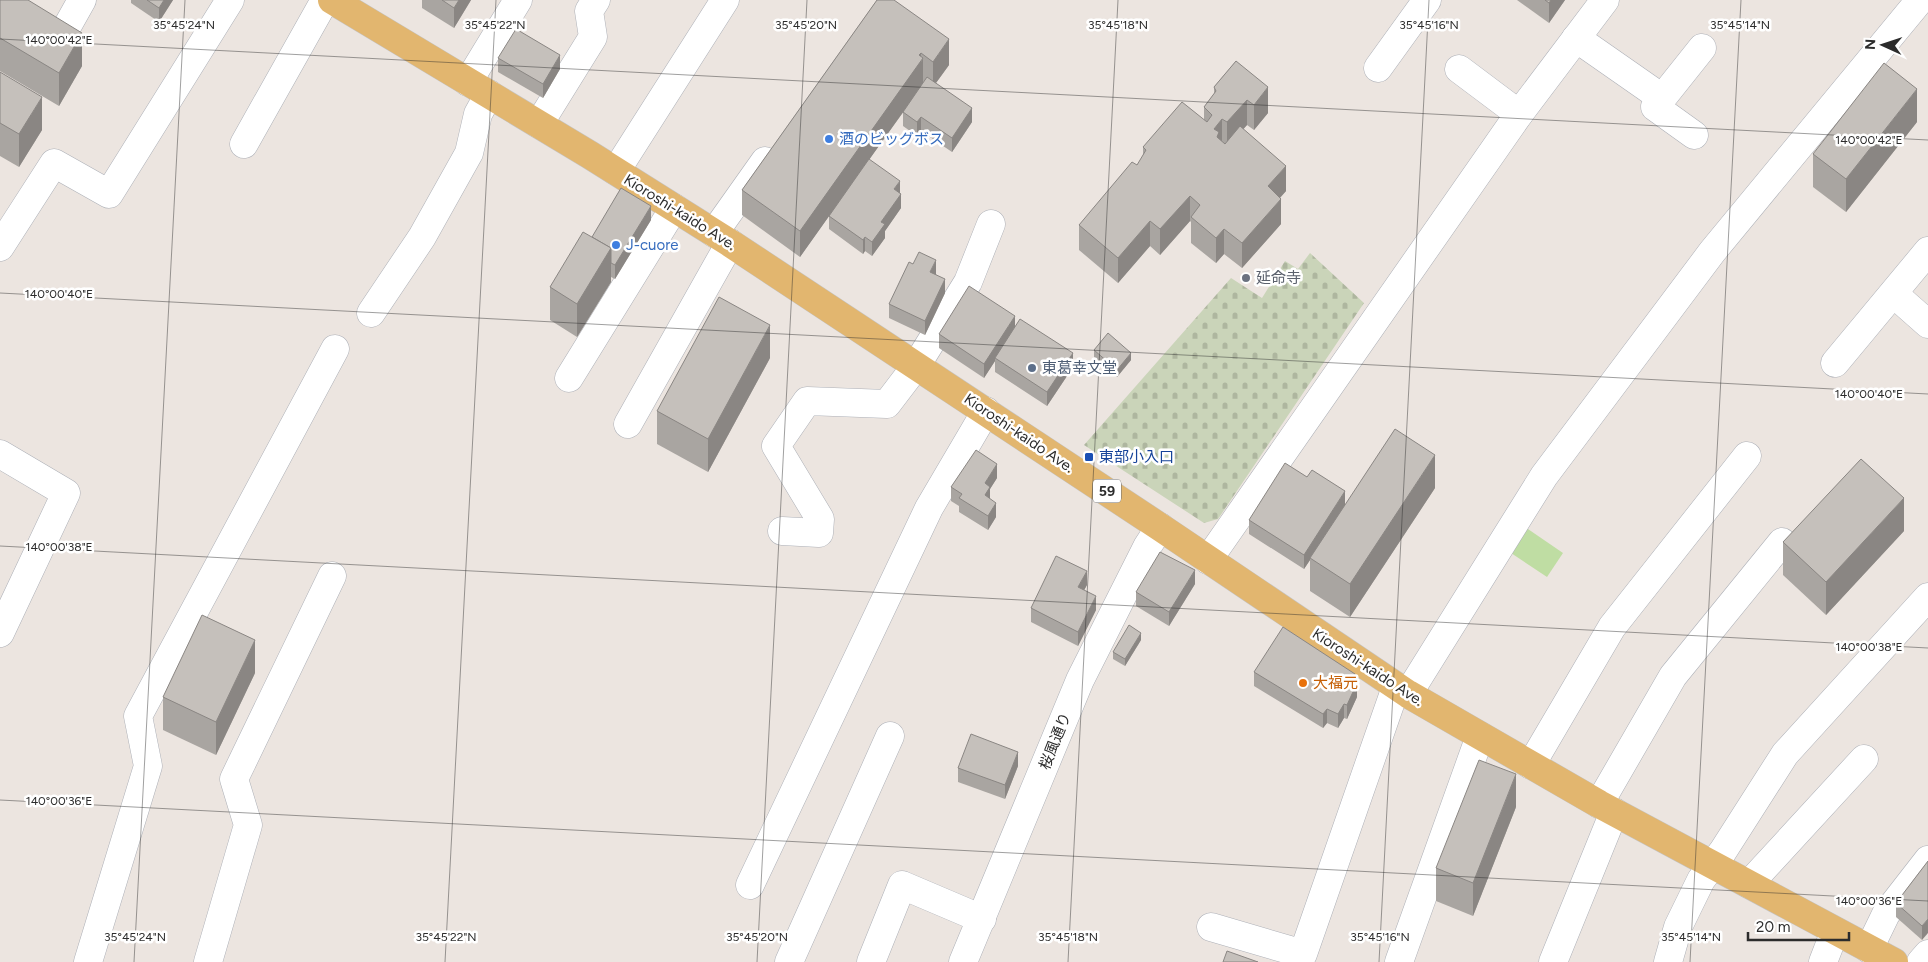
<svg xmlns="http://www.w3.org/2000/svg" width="1928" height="962" viewBox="0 0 1928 962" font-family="Figtree,'Noto Sans JP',sans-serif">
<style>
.cemetery{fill:url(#cemetery-stones)}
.park{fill:#bfdda3}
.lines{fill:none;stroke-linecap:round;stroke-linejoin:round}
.minor-casing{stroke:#adb0b7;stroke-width:29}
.major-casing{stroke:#c4c4c4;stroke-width:29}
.minor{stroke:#fff;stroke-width:28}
.major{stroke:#e2b66f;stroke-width:28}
.wall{fill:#a9a5a1}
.shaded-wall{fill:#8a8683}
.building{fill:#c5c0bb;stroke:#8a8683}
.ticks{fill:none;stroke:#2c2c2c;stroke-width:1;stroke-opacity:0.45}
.shop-dot{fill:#3f7fe0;stroke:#fff;stroke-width:2}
.worship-dot{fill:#6b7280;stroke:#fff;stroke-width:2}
.service-dot{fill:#5c6f8a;stroke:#fff;stroke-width:2}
.transit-dot{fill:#1a4fb4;stroke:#fff;stroke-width:2}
.food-dot{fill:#e8710a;stroke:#fff;stroke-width:2}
.labels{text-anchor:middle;stroke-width:5;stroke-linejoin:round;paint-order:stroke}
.shield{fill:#fff;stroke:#6b6b6b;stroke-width:1}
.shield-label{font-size:14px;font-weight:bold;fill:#2c2c2c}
.shop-label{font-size:15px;fill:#366cbe;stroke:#fff;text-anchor:start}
.street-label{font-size:15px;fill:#2c2c2c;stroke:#fff}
.worship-label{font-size:15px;fill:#5b616d;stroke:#fff;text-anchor:start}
.service-label{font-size:15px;fill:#4e5e75;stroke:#fff;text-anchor:start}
.transit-label{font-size:15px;fill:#164399;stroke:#fff;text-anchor:start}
.food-label{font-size:15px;fill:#c56008;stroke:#fff;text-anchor:start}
.ticks-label{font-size:12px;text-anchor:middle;fill:#2c2c2c;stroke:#fff;stroke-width:5;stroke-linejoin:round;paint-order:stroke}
</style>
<defs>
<pattern id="cemetery-stones" width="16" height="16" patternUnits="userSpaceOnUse" patternTransform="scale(1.25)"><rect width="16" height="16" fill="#cad4b9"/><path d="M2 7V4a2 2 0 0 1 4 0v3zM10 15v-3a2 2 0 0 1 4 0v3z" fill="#aeb69f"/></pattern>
</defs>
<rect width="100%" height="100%" fill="#ece5e0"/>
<polygon class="cemetery" points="1310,253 1364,303 1218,519 1204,523 1084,445 1231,278 1262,298 1285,261 1298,269"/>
<polygon class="park" points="1525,527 1563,553 1547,577 1508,551"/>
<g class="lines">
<defs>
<g id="minor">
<polyline points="64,32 82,0"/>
<polyline points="1576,38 1662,98"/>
<polyline points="1378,68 1427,0"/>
<polyline points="1459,69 1519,114"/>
<polyline points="468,82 518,0"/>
<polyline points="539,124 593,37 589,11 596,0"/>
<polyline points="1694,135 1655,107 1702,48"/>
<polyline points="244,144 325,0"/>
<polyline points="616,171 725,0"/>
<polyline points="714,233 765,161"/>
<polyline points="0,247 54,163 109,194 230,0"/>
<polyline points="1894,294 1928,324"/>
<polyline points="371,313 422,237 469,153 478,114 489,94"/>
<polyline points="1835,363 1928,251"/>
<polyline points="569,378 674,208"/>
<polyline points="628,424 730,243"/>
<polyline points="0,454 66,493 0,633"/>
<polyline points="782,531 819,533 820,519 776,446 807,401 887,404 916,366 968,282 991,224"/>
<polyline points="1208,560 1519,114 1605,0"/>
<polyline points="1408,694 1544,476 1712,252 1920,0"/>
<polyline points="1531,765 1612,627 1747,456"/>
<polyline points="1599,804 1673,676 1782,542"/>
<polyline points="1749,884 1864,759"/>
<polyline points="750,885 929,508 986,411"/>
<polyline points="1211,927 1303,954 1396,687"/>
<polyline points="1869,949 1886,914 1928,860"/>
<polyline points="88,962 148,766 138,716 335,349"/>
<polyline points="208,962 248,825 234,779 332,576"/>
<polyline points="789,962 890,736"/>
<polyline points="871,962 902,885 982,919"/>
<polyline points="963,962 1080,680 1147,547 1160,527"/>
<polyline points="1399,962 1480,736"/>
<polyline points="1553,962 1614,812"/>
<polyline points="1668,962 1678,927 1701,880 1723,851 1785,754 1928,597"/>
<polyline points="1823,962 1835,931"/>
<polyline points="1921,962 1928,954"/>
</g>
<polyline id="major" points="332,0 590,155 730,243 1160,527 1408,694 1599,804 1894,962"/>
</defs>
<use href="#minor" class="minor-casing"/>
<use href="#major" class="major-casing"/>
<use href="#minor" class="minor"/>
<use href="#major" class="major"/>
</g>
<g class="wall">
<polygon points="0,0 82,66 59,106 0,71"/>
<polygon points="131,0 173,0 159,22 131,3"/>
<polygon points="422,0 471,0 454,28 422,8"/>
<polygon points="877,0 949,65 936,83 972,122 952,152 921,131 917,136 903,126 903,112 907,107 852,183 900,193 901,208 885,231 885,238 872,256 865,251 863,254 829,229 829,216 800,257 742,215 742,190"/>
<polygon points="1517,0 1565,0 1549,23"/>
<polygon points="498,58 560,69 543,98 498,72"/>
<polygon points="1236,61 1268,113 1254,130 1247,125 1243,129 1286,191 1280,198 1281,224 1242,268 1224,254 1216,263 1191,243 1191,222 1190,221 1160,255 1150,246 1118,283 1079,250 1079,225 1137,165 1143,156 1143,147 1204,120 1204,107 1214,94 1214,87"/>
<polygon points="0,72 42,130 19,167 0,156"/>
<polygon points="1917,122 1846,212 1813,187 1813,154"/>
<polygon points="651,220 615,279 611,277 611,282 577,337 550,320 550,287 592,237"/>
<polygon points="936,274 945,293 925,335 889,318 889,304"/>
<polygon points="1015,327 1073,367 1047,406 995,372 995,361 984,378 939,348 939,334"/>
<polygon points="1094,350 1131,360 1117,377 1094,357"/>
<polygon points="770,358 708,472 657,444 657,411"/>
<polygon points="997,478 990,489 990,499 996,517 988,530 959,512 959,506 951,501 951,487"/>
<polygon points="1435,488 1350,617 1310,591 1310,560 1304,569 1249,534 1249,520 1345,505"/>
<polygon points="1904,531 1826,615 1783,575 1783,542"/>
<polygon points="1195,584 1169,626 1136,606 1136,592"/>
<polygon points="1087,585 1084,590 1096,610 1078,646 1031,622 1031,608"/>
<polygon points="1141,640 1125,666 1113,659 1113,652"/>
<polygon points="1254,672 1355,682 1357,697 1347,719 1344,718 1338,728 1327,723 1323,728 1254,686"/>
<polygon points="255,673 216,755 163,730 163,697"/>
<polygon points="1018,766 1005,799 958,782 958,768"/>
<polygon points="1516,807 1473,916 1436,901 1436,868"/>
<polygon points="1928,861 1922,940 1896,917 1896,903"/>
</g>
<g class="shaded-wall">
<polygon points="164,0 173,0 159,22 159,8"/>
<polygon points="459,0 471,0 454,28 454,8"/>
<polygon points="1551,0 1565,0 1549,23 1549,3"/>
<polygon points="82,33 82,66 59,106 59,73"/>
<polygon points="949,39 949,65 933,87 933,62"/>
<polygon points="921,53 921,62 923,58 923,84 800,257 800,231"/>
<polygon points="560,55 560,69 543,98 543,84"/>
<polygon points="1268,87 1268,113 1254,130 1254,105"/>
<polygon points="1917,89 1917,122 1846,212 1846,179"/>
<polygon points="42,97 42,130 19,167 19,134"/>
<polygon points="1247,100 1247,125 1227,148 1227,122"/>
<polygon points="972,108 972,122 952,152 952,138"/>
<polygon points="921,117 921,131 917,136 917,122"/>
<polygon points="1222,119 1222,145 1219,148 1214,129"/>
<polygon points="1286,166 1286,191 1268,211 1268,186"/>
<polygon points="900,181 900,195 894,189"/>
<polygon points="901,194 901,208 885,231 885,238 872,256 872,242 881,222"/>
<polygon points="1190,196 1190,221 1160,255 1160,229"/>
<polygon points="1281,199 1281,224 1242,268 1242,243"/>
<polygon points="651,206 651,220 615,279 615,265"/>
<polygon points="1150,221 1150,246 1118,283 1118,258"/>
<polygon points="1224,229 1224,254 1216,263 1216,238"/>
<polygon points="865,237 865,251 863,254 863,240"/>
<polygon points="611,248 611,282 577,337 577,304"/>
<polygon points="936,260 936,274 930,286 930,272"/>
<polygon points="945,279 945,293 925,335 925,321"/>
<polygon points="1015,316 1015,330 995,358 995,361 984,378 984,364"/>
<polygon points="770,325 770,358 708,472 708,439"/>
<polygon points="1073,353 1073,367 1047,406 1047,392"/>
<polygon points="1131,353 1131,360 1117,377 1117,370"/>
<polygon points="1435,455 1435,488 1350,617 1350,584"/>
<polygon points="997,464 997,478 990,489 990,501 985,509 985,483"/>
<polygon points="1345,491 1345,505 1310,558 1310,560 1304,569 1304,555"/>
<polygon points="1904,498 1904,531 1826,615 1826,582"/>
<polygon points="996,503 996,517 988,530 988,516"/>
<polygon points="1195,570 1195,584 1169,626 1169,612"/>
<polygon points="1087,571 1087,585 1078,601 1078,587"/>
<polygon points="1096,596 1096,610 1078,646 1078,632"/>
<polygon points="1141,633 1141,640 1125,666 1125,659"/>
<polygon points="255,640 255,673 216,755 216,722"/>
<polygon points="1355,674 1355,686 1357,683 1357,697 1347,719 1347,705"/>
<polygon points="1344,704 1344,718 1338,728 1338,714"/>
<polygon points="1327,709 1327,723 1323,728 1323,714"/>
<polygon points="1018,752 1018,766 1005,799 1005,785"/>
<polygon points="1516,774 1516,807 1473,916 1473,883"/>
<polygon points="1928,919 1928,933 1922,940 1922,926"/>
</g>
<g class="building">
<polygon points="0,0 28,0 82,33 59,73 0,38"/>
<polygon points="147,0 164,0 159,8"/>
<polygon points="442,0 459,0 454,8"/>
<polygon points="877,0 894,0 949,39 933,62 921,53 919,55 923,58 800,231 742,190"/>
<polygon points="1545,0 1551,0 1549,3"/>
<polygon points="516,29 560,55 543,84 498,58"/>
<polygon points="1236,61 1268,87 1254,105 1247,100 1227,122 1222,119 1214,129 1219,132 1217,137 1225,144 1240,126 1286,166 1268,186 1281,199 1242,243 1224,229 1216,238 1191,217 1200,205 1190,196 1160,229 1150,221 1118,258 1079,225 1132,162 1137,165 1146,150 1143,147 1182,102 1207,122 1212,115 1204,107 1216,91 1214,87"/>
<polygon points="1884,63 1917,89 1846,179 1813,154"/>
<polygon points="0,72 42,97 19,134 0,123"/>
<polygon points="927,77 972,108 952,138 921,117 917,122 903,112"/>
<polygon points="869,159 900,181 894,189 901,194 881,222 885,224 872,242 865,237 863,240 829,216"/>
<polygon points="621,188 651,206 615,265 611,263 611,248 592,237"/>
<polygon points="583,232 611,248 577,304 550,287"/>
<polygon points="919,252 936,260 930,272 945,279 925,321 889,304 909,262 913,264"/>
<polygon points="969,286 1015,316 984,364 939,334"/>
<polygon points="719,297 770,325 708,439 657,411"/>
<polygon points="1020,319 1073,353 1047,392 995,358"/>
<polygon points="1108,333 1131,353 1117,370 1094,350"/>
<polygon points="1395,429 1435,455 1350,584 1310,558"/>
<polygon points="976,450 997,464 985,483 990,487 985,495 996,503 988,516 959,498 962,494 951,487"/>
<polygon points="1861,459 1904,498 1826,582 1783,542"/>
<polygon points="1285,463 1307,477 1312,470 1345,491 1304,555 1249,520"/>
<polygon points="1160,552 1195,570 1169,612 1136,592"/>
<polygon points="1056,556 1087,571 1078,587 1096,596 1078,632 1031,608"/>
<polygon points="202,615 255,640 216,722 163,697"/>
<polygon points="1129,625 1141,633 1125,659 1113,652"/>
<polygon points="1283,627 1355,674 1354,679 1357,683 1347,705 1344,704 1338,714 1327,709 1323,714 1254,672"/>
<polygon points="971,734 1018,752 1005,785 958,768"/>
<polygon points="1479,760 1516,774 1473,883 1436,868"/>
<polygon points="1928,861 1928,919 1922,926 1896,903"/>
<polygon points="1227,951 1258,962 1223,962"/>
</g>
<path class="ticks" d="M 0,39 L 1928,140M 0,293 L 1928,394M 0,546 L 1928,648M 0,800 L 1928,901M 134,962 L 185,0M 445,962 L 496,0M 757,962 L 807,0M 1068,962 L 1118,0M 1379,962 L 1429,0M 1690,962 L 1741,0"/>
<g class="shop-dot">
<circle cx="829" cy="139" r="5"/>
<circle cx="616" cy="245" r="5"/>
</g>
<circle class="worship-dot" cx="1246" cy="278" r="5"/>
<circle class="service-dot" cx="1032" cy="368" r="5"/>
<rect class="transit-dot" x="1084" y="452" width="10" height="10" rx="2.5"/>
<circle class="food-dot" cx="1303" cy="683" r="5"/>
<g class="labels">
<rect class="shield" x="1093" y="479.5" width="28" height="23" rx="4"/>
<g class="shield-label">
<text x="1107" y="496">59</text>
</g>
<g class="shop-label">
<text x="839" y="144">酒のビッグボス</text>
<text x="626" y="250">J-cuore</text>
</g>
<g class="street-label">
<text transform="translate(680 212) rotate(32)" y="5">Kioroshi-kaido Ave.</text>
<text transform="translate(1019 433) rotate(34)" y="5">Kioroshi-kaido Ave.</text>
<text transform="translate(1368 667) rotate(33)" y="5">Kioroshi-kaido Ave.</text>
<text transform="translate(1055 741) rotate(-68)" y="5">桜風通り</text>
</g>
<g class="worship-label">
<text x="1256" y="283">延命寺</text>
</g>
<g class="service-label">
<text x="1042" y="373">東葛幸文堂</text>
</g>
<g class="transit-label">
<text x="1099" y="462">東部小入口</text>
</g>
<g class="food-label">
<text x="1313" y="688">大福元</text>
</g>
</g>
<g class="ticks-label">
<text x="184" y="29">35°45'24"N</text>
<text x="495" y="29">35°45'22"N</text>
<text x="806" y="29">35°45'20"N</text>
<text x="1118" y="29">35°45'18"N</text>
<text x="1429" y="29">35°45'16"N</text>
<text x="1740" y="29">35°45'14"N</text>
<text x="59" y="44">140°00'42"E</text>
<text x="1869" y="144">140°00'42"E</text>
<text x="59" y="298">140°00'40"E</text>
<text x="1869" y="398">140°00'40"E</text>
<text x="59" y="551">140°00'38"E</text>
<text x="1869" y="651">140°00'38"E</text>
<text x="59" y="805">140°00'36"E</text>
<text x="1869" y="905">140°00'36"E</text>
<text x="135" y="941">35°45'24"N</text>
<text x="446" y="941">35°45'22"N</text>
<text x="757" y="941">35°45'20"N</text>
<text x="1068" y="941">35°45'18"N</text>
<text x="1380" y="941">35°45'16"N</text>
<text x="1691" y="941">35°45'14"N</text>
</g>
<g transform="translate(1883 45) rotate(273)" stroke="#ffffff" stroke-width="4" paint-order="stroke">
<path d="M0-4L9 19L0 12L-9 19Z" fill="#2c2c2c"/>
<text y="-8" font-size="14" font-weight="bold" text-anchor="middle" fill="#2c2c2c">N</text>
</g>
<path d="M1748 932v8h101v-8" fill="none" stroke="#2c2c2c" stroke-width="2.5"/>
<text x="1756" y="932" font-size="15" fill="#2c2c2c" stroke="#ffffff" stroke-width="4" paint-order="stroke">20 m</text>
</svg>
